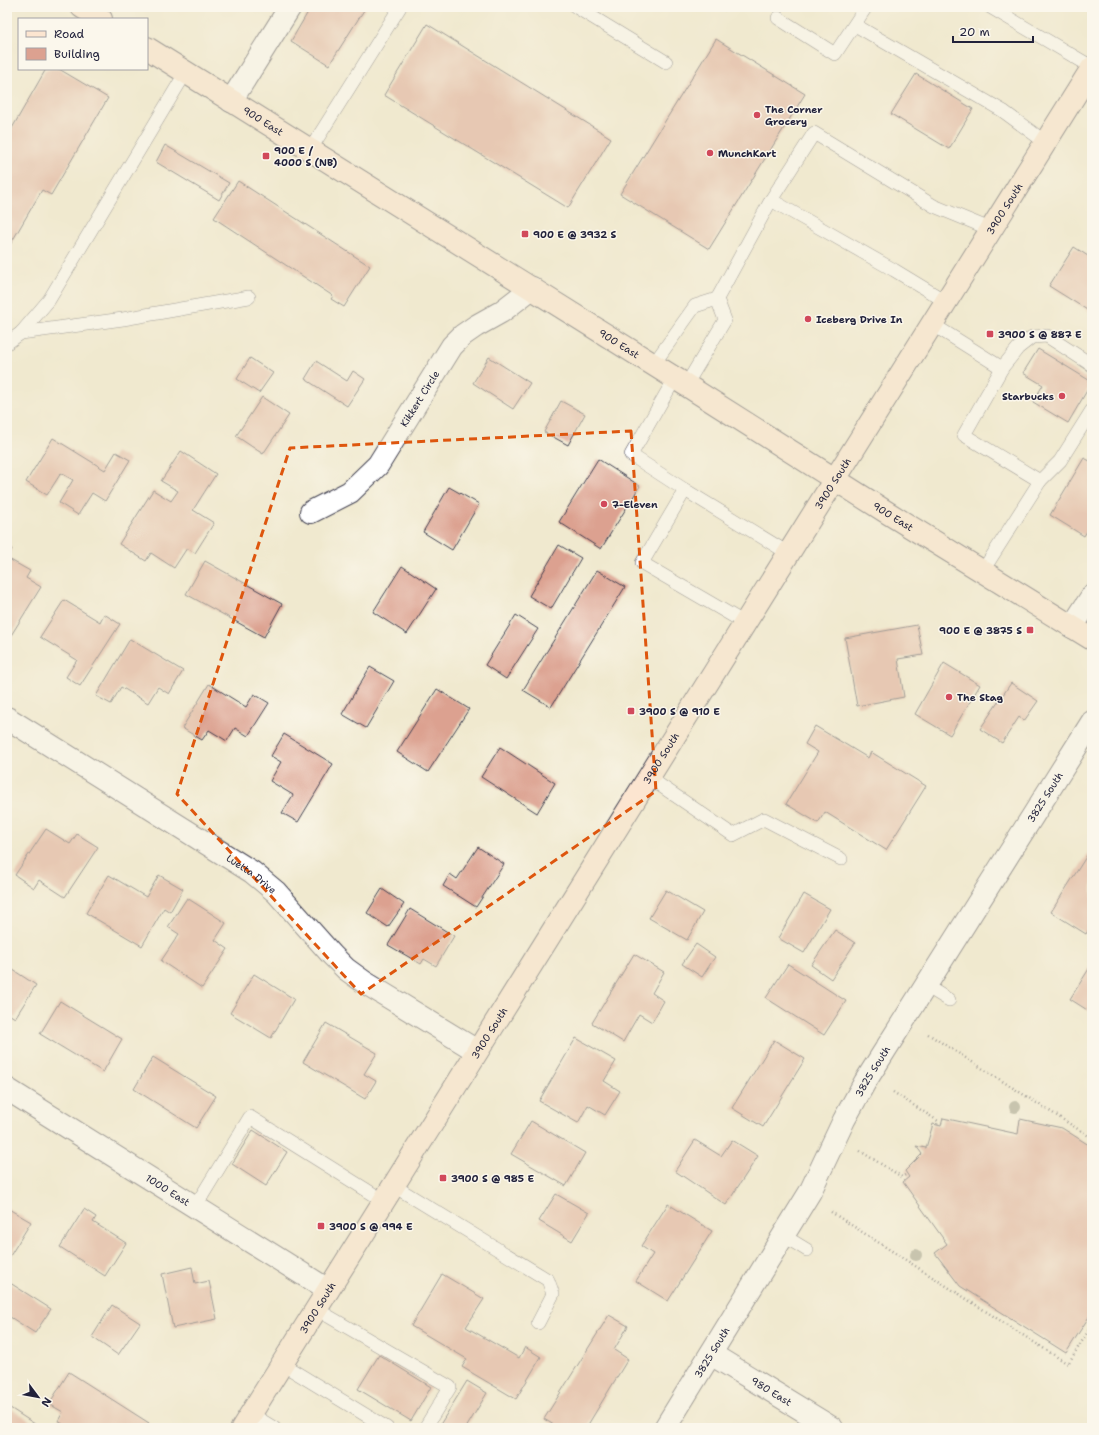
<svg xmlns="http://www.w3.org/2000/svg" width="1099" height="1435" viewBox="0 0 1099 1435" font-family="'Shantell Sans',sans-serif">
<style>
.building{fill:#dca190}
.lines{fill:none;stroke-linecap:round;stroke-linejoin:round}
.lane-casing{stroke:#414051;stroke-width:14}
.street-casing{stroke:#414051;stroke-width:24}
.secondary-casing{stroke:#414051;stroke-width:24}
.path{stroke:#414051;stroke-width:2.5;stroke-dasharray:1 3;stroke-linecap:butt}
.lane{stroke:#fff;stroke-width:13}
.street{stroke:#fff;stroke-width:22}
.secondary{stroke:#fce5d0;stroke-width:22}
.tree{fill:#979886}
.marked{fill:none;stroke:#de560e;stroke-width:3;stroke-dasharray:8 5;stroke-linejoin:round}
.poi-dot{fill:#d1495b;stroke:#fbf7ec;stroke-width:1.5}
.labels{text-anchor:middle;stroke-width:3;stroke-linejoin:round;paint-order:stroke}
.poi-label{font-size:10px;font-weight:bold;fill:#22223b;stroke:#fbf7ec;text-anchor:start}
.street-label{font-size:10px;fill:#22223b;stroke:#fbf7ec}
</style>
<rect width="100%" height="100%" fill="#fbf7ec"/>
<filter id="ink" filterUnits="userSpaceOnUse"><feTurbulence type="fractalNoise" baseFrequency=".025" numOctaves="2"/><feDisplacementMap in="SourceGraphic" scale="8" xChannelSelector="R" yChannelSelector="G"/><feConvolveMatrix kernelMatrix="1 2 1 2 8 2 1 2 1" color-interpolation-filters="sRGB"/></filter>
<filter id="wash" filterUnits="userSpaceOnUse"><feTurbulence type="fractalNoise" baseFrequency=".012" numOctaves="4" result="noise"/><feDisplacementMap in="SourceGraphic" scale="16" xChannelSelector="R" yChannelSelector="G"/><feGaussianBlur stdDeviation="0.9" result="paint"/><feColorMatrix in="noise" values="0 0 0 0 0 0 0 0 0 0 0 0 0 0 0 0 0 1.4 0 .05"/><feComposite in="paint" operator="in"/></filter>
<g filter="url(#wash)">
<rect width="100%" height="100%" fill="#f0e9cf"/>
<g id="blocks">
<g class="building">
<polygon points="311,7 366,7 329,65 291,41"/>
<polygon points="718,7 727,7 725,11"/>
<polygon points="427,24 611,138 568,208 384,95"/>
<polygon points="716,39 805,94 709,249 620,194"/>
<polygon points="46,69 59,69 108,98 51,195 42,190 7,250 7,137"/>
<polygon points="916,74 973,109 949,149 891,114"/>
<polygon points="165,145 229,183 219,200 156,162"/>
<polygon points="238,181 370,266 344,307 331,299 333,296 214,218"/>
<polygon points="1074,247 1088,256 1092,250 1092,313 1049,286"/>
<polygon points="1038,349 1092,382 1068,423 1033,402 1043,385 1023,373"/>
<polygon points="489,357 530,383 513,409 473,383"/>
<polygon points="250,358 273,373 259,393 237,379"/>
<polygon points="316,361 347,381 353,371 365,379 347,406 305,379"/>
<polygon points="262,397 289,415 263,454 236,436"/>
<polygon points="561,401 585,414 568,445 544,432"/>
<polygon points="53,438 105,470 116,452 130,460 105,501 92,493 78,515 59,503 73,480 61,473 47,495 26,482"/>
<polygon points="181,451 216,474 193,510 214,523 195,553 187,548 174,568 151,553 146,561 119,544 153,490 171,501 178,491 161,481"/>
<polygon points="1084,458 1092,462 1092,523 1084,536 1050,515"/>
<polygon points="598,459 640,486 601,549 559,522"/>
<polygon points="449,487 479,504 452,550 423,532"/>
<polygon points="559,545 581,558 551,609 529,596"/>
<polygon points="7,546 12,549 7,558 30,571 26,578 41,587 10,637 7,635"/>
<polygon points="205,561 282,604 264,637 186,594"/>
<polygon points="402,566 436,589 407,634 373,612"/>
<polygon points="597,570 625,587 551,707 523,690"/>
<polygon points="64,600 100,622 104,614 120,624 80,686 66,677 77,660 40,637"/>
<polygon points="516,615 538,629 506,679 485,665"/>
<polygon points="917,625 923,655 898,659 904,697 857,706 845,638"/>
<polygon points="130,639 183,671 169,694 158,687 148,703 121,687 111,704 96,696"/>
<polygon points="944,663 980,685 950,735 915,714"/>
<polygon points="370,667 394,681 366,728 342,714"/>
<polygon points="1011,683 1038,701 1024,721 1019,717 1002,743 980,729"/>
<polygon points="209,684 246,707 254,694 269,703 248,736 235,728 227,741 209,730 202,740 182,728"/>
<polygon points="437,689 469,709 428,772 397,752"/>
<polygon points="815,726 868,758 871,752 926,786 886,850 825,812 818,823 786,804 818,752 805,744"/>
<polygon points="284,734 333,764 298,822 282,813 293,795 270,781 281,762 271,756"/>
<polygon points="500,747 555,783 537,813 481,777"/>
<polygon points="46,829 70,844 77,834 98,847 65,897 39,880 34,888 15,875"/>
<polygon points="478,847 504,864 476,907 443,886 450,874 457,879"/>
<polygon points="1091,849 1092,849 1092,924 1086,934 1051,912"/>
<polygon points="109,875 146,897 159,875 183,889 170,912 164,908 142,946 86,913"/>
<polygon points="382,889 404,904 388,927 367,913"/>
<polygon points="666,890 703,912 687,940 649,918"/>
<polygon points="804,894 830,909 804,953 778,938"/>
<polygon points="187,898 226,923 215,940 228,949 202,988 161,961 179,934 168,927"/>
<polygon points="410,909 454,936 436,966 424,959 421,964 388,945"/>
<polygon points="835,930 855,943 831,979 811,965"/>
<polygon points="696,944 715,957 702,977 682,964"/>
<polygon points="634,954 664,972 652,993 664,1001 652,1022 639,1014 623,1042 592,1023"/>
<polygon points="788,964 846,1001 824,1035 766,998"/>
<polygon points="1092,964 1092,1013 1070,999"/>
<polygon points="7,966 36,985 15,1018 7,1013"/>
<polygon points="254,974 294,999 271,1038 230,1013"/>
<polygon points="60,1001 122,1039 103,1072 40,1034"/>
<polygon points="326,1023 377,1053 364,1074 376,1081 365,1099 303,1062"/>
<polygon points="576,1038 616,1061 604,1081 620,1091 605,1115 588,1105 578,1123 539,1101"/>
<polygon points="774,1040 805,1059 763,1127 732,1108"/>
<polygon points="153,1057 216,1096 196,1128 134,1089"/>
<polygon points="943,1118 1018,1134 1020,1119 1062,1128 1092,1147 1092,1312 1066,1353 960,1286 935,1253 947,1244 903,1182 909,1177 905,1171 922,1154 916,1146 926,1148 933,1124 941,1126"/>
<polygon points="531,1121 585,1153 566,1186 511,1154"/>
<polygon points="253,1130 287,1152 266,1186 232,1164"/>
<polygon points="695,1140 721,1156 732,1140 758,1156 726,1205 675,1171"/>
<polygon points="556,1194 589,1213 572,1241 539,1221"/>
<polygon points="668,1204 712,1231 668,1301 636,1281 653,1254 641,1246"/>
<polygon points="7,1208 31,1222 10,1256 7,1254"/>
<polygon points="84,1209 96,1217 93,1222 126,1243 105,1276 60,1247"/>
<polygon points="192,1267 195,1284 209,1281 217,1319 173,1328 162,1274"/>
<polygon points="442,1274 484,1299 466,1327 519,1358 525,1347 541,1357 516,1399 462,1367 467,1359 411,1326"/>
<polygon points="7,1281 51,1309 35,1333 7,1315"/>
<polygon points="112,1305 140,1323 118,1355 92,1337"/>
<polygon points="609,1315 628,1326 614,1350 628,1359 586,1428 559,1428 544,1419"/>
<polygon points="379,1355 431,1387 411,1421 358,1389"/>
<polygon points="69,1372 149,1423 145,1428 69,1428 58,1421 63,1412 49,1404"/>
<polygon points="467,1381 487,1393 466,1428 438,1428"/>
<polygon points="7,1406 41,1428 7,1428"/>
</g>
</g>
</g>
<g filter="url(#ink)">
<use href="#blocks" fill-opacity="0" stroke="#414051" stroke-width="1"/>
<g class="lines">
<defs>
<g id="lane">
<polyline points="576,7 666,62"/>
<polyline points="990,7 1092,67"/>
<polyline points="778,18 835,54 866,7"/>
<polyline points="855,25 1003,111 1045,142"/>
<polyline points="310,150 400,7"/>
<polyline points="771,200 814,133 934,206 990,229"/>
<polyline points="717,299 771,200 894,270 945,301"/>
<polyline points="932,324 1002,368 964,435 1040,481 982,572"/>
<polyline points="21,333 123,319 249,297"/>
<polyline points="7,343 21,333 49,300 186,72"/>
<polyline points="653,365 695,306 717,299 725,320 686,385"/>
<polyline points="1002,368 1018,348 1032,337 1047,336 1092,365"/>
<polyline points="675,378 631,455 685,490"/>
<polyline points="1040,481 1060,461 1092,410"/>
<polyline points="745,623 642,563 685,490 788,553"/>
<polyline points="648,777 733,835 764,819 841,859"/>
<polyline points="926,986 949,1000"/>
<polyline points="394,1186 548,1280 553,1294 538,1323"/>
<polyline points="195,1207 250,1117 384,1201"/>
<polyline points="784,1236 807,1250"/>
<polyline points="316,1309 450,1387 425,1428"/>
<polyline points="282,1364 387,1428"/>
<polyline points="251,1414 274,1428"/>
</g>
<g id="street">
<polyline points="231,101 290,7"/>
<path id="s1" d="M 311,512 L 350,492 L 378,465 L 452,346 L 463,335 L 476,326 L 501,312 L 532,288"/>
<polyline points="1072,627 1092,596"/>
<path id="s2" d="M 7,718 L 252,872 L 276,892 L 332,955 L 346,969 L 364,982 L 477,1051"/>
<path id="s3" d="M 7,1089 L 328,1290"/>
<path id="s4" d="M 711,1354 L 832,1428"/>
<path id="s5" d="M 665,1428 L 810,1192 L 844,1120 L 865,1082 L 1092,722"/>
</g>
<g id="secondary">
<polyline points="82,7 101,19"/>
<path id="s6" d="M 147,48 L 686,385 L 888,513 L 1092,639"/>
<path id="s7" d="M 242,1428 L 1092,68"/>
</g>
</defs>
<use href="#lane" class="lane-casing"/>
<use href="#street" class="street-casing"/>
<use href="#secondary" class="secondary-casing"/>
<g class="path">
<polyline points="928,1034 1092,1138"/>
<polyline points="893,1092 938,1121 937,1125"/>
<polyline points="860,1151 902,1177 907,1174"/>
<polyline points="831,1212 1068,1364 1092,1325"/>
</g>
<use href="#lane" class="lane"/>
<use href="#street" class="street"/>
<use href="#secondary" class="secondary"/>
</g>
<g class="tree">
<circle cx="1015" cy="1107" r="6"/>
<circle cx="916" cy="1255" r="6"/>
</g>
</g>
<path d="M0 0H1099V1435H0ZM 631,431 L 656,791 L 361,994 L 177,794 L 290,448 Z" fill="#f0e9cf" fill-opacity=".55" fill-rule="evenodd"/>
<path class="marked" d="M 631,431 L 656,791 L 361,994 L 177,794 L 290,448 Z"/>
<g class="poi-dot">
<circle cx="757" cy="115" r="4"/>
<circle cx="710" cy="153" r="4"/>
<rect x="262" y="152" width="8" height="8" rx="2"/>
<rect x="521" y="230" width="8" height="8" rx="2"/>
<circle cx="808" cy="319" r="4"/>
<rect x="986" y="330" width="8" height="8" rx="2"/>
<circle cx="1062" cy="396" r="4"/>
<circle cx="604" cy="504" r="4"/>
<rect x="1026" y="626" width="8" height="8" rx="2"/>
<circle cx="949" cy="697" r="4"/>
<rect x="627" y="707" width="8" height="8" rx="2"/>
<rect x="439" y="1174" width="8" height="8" rx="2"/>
<rect x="317" y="1222" width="8" height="8" rx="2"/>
</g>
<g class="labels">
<g class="poi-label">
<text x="765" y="113">The Corner<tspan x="765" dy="12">Grocery</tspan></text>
<text x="274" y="154">900 E /<tspan x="274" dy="12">4000 S (NB)</tspan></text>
<text x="718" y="157">MunchKart</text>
<text x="533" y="238">900 E @ 3932 S</text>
<text x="816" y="323">Iceberg Drive In</text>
<text x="998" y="338">3900 S @ 887 E</text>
<text x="1054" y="400" text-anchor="end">Starbucks</text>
<text x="612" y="508">7-Eleven</text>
<text x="1022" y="634" text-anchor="end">900 E @ 3875 S</text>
<text x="957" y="701">The Stag</text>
<text x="639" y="715">3900 S @ 910 E</text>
<text x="451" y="1182">3900 S @ 985 E</text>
<text x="329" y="1230">3900 S @ 994 E</text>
</g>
<g class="street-label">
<text dy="4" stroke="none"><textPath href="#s6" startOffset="137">900 East</textPath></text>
<text dy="4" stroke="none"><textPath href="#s7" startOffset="1438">3900 South</textPath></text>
<text dy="4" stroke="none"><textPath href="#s6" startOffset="557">900 East</textPath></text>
<text dy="4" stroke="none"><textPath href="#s1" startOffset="161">Kikkert Circle</textPath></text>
<text dy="4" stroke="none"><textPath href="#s7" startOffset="1114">3900 South</textPath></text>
<text dy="4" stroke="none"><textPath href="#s6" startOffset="881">900 East</textPath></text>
<text dy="4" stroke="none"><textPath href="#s7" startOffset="790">3900 South</textPath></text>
<text dy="4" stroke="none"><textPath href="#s5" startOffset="737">3825 South</textPath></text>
<text dy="4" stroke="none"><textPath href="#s2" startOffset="290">Luetta Drive</textPath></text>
<text dy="4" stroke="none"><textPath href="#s7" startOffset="466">3900 South</textPath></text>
<text dy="4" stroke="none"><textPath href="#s5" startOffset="413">3825 South</textPath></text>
<text dy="4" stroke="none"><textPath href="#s3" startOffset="190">1000 East</textPath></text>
<text dy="4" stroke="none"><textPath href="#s7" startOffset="142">3900 South</textPath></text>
<text dy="4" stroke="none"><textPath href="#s5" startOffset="89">3825 South</textPath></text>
<text dy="4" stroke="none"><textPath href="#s4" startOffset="71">980 East</textPath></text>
</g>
</g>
<rect width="1099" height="1435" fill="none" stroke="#fbf7ec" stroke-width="24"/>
<rect x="18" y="18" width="130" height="52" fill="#fbf7ec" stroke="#a4a2a5"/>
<rect x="26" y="31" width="20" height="6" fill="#fce5d0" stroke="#a4a2a5"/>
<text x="54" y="38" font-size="12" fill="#22223b">Road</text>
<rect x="26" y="48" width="20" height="12" fill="#dca190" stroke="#a4a2a5"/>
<text x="54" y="58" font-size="12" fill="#22223b">Building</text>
<g transform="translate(38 1397) rotate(122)" stroke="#fbf7ec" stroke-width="3" paint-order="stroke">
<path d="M0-3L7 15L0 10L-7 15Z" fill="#22223b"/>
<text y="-6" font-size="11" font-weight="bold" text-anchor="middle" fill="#22223b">N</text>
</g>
<path d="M953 36v6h80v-6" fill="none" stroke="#22223b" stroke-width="2"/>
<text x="959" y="36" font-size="12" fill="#22223b" stroke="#fbf7ec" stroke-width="3" paint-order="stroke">20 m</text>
</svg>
